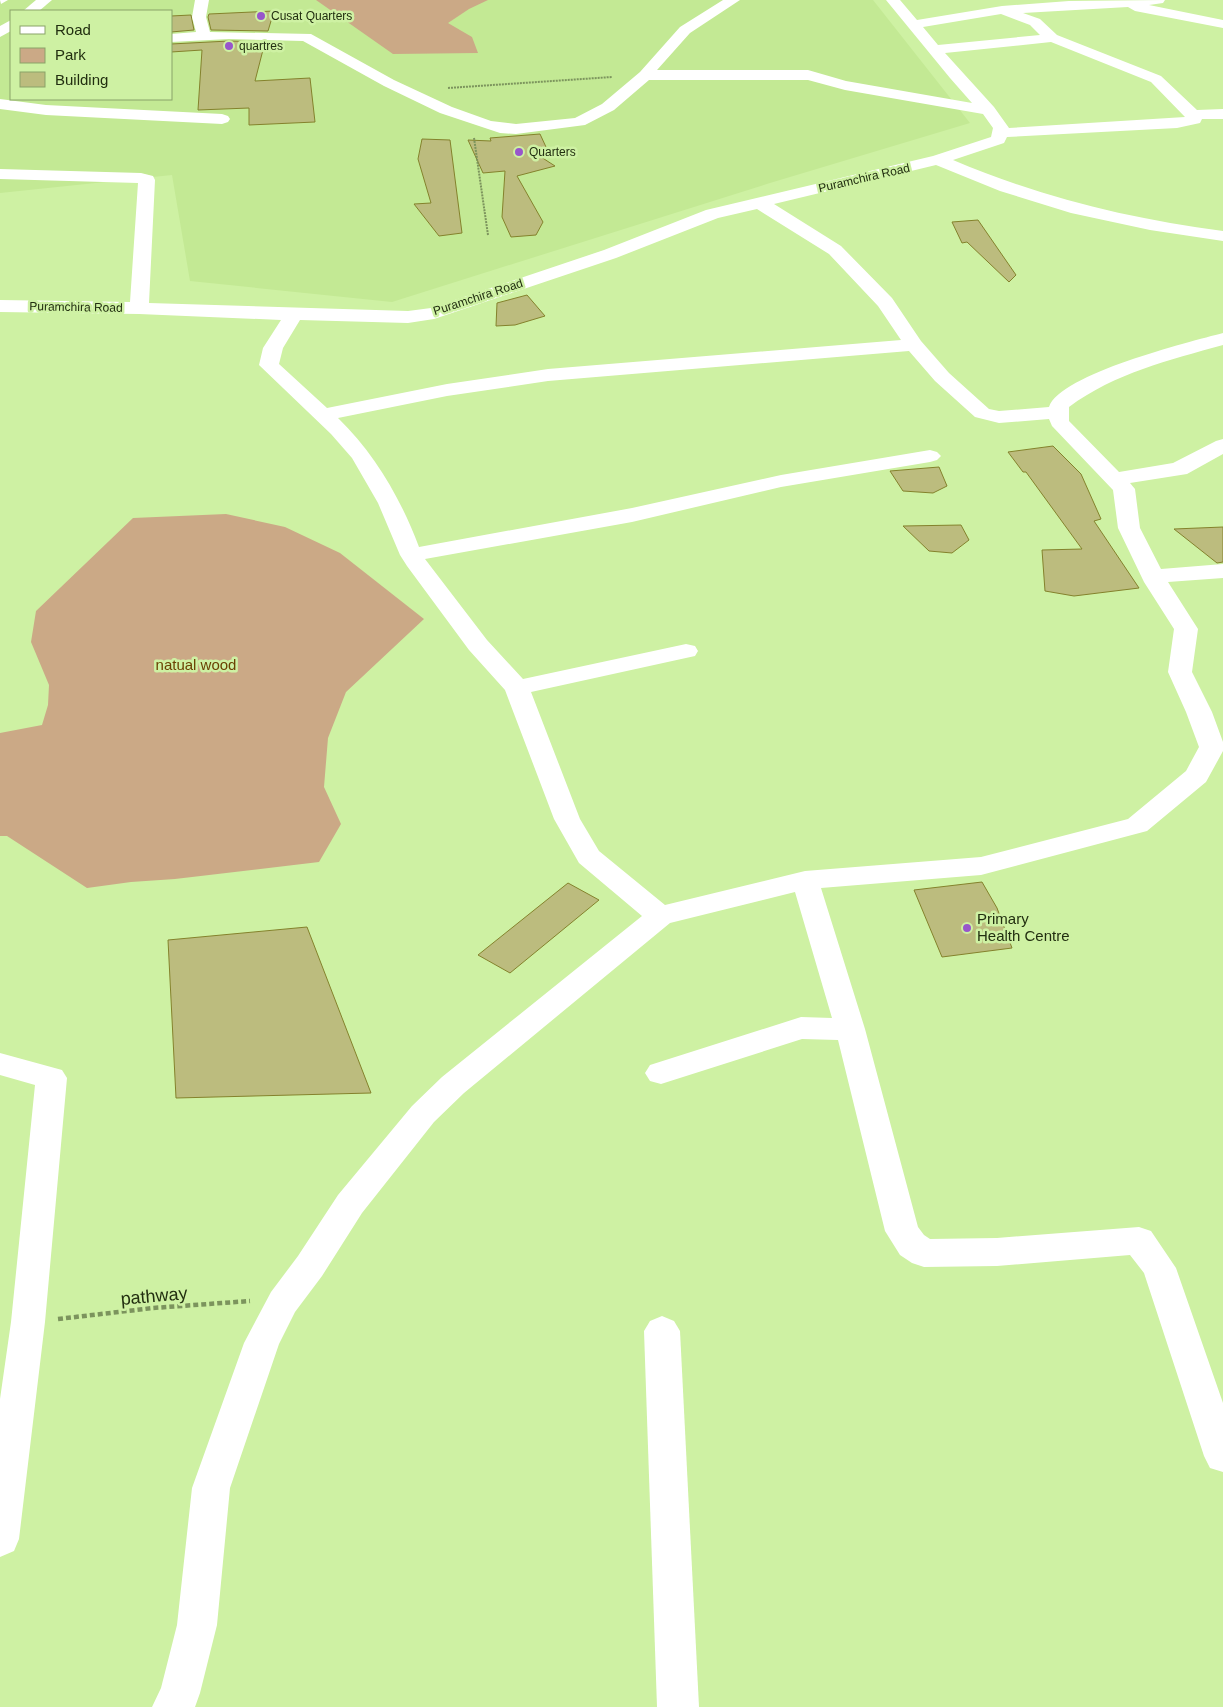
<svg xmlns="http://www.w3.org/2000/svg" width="1223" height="1707" viewBox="0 0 1223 1707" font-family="Arial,sans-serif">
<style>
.built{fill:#c3e994;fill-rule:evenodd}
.green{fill:#cba986}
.building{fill:#bcbc7e;stroke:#84822c}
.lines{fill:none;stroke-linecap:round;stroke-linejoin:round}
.path-far1{stroke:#7c945d;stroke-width:2;stroke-dasharray:2 1;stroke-linecap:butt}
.path{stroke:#7c945d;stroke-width:4.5;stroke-dasharray:5 3;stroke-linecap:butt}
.minor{fill:#fff;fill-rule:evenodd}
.poi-dot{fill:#9856cb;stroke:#cef1a3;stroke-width:2}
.labels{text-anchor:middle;stroke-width:5;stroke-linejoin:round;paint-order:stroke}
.far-poi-label{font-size:12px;fill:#222f10;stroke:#cef1a3;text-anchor:start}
.far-street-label{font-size:12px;fill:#222f10;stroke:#cef1a3}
.park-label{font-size:15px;fill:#6b4103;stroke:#cef1a3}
.poi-label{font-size:15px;fill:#222f10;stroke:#cef1a3;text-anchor:start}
.near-street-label{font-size:18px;fill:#222f10;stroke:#cef1a3}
</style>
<rect width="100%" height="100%" fill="#cef1a3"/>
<path class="built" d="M 0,0 L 873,0 L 970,123 L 770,183 L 392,302 L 190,281 L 172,175 L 0,193 ZM 11,11 L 171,11 L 171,99 L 11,99 Z"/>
<g class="green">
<polygon points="316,0 488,0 469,9 448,23 472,37 478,53 393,54"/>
<polygon points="226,514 285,527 340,553 424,619 346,692 328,738 324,787 341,824 319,862 175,879 131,882 87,888 7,836 0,836 0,733 42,725 48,705 49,685 31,642 36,611 133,518"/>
</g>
<g class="building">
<polygon points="274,11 268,31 211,30 208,17 209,14"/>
<polygon points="191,15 194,30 171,32 171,16"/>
<polygon points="229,41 265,42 255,81 310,78 315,122 249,125 249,108 198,110 202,50 171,52 171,44"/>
<polygon points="540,134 546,147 541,157 555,166 517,176 543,222 536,235 511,237 502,217 505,171 483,173 468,140 491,141 490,138"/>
<polygon points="422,139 450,140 462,233 439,236 414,204 431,203 418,159"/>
<polygon points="978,220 1016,275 1009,282 967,242 962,243 952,222"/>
<polygon points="527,295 545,316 515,325 496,326 497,303"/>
<polygon points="1053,446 1081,474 1101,519 1094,521 1139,588 1074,596 1045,591 1042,550 1082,549 1026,472 1023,472 1008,452"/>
<polygon points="939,467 947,486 933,493 903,491 890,471"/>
<polygon points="961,525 969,540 952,553 929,551 903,526"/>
<polygon points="1223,527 1223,562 1217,563 1174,529"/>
<polygon points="982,882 997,908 1012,948 942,957 914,890"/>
<polygon points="568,883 599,900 510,973 478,955"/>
<polygon points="307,927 371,1093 176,1098 168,940"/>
</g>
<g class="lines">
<g class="path-far1">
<polyline points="448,88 612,77"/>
<polyline points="474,138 488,235"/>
</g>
<polyline class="path" points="58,1319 153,1308 250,1301"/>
<g class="minor">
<polygon points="0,0 8,0 1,4"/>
<polygon points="36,0 52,0 39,11 23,11"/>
<path d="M 195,0 L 209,0 L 206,17 L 210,32 L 311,34 L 394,80 L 452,107 L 491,121 L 516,124 L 575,118 L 602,104 L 640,72 L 680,27 L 723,0 L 740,0 L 690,33 L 657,70 L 808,70 L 846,81 L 972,103 L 950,78 L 886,0 L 900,0 L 917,20 L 1002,6 L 1069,1 L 1165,0 L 1163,3 L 1149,5 L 1223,20 L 1223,28 L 1135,11 L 1128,7 L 1023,13 L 1040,19 L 1057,35 L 1161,76 L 1197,110 L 1223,109 L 1223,119 L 1202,119 L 1200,123 L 1177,128 L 1007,137 L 1004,143 L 953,160 C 1040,197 1130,219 1223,231 L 1223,241 L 1150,230 L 1071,213 L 1000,191 L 936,165 L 774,204 L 841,246 L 892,298 L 921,341 L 949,373 L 989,409 L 999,411 L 1049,407 C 1060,374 1189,342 1223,333 L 1223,345 C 1169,360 1115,373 1069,407 L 1069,421 L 1119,472 L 1173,463 L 1216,441 L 1223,439 L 1223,454 L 1187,474 L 1130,483 L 1135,489 L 1140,528 L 1161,569 L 1223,564 L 1223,578 L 1168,582 L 1198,629 L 1192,672 L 1212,712 L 1223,742 L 1223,751 L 1206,782 L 1147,831 L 981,875 L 821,888 L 865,1029 L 918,1227 L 924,1235 L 930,1239 L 997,1238 L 1139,1227 L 1151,1231 L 1176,1268 L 1223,1403 L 1223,1472 L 1210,1468 L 1204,1456 L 1144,1273 L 1130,1255 L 997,1266 L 924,1267 L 912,1263 L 900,1255 L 885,1231 L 838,1040 L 802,1039 L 661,1084 L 650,1081 L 645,1073 L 650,1065 L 801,1017 L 832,1018 L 795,892 L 670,923 L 464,1093 L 434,1122 L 362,1213 L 322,1276 L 295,1312 L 279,1344 L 230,1488 L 217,1625 L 200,1693 L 195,1707 L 152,1707 L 161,1688 L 177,1625 L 192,1488 L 244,1343 L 271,1292 L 298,1256 L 338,1195 L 412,1106 L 442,1077 L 642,916 L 579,863 L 554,819 L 505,690 L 469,650 L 407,566 L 400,555 L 378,503 L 352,458 L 331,434 L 259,365 L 263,348 L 281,320 L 139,314 L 0,312 L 0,300 L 130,302 L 138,183 L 0,179 L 0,169 L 141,173 L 153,176 L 155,180 L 149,303 L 408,311 L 431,308 L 604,250 L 706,210 L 933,156 L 991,137 L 993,128 L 983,114 L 845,90 L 808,80 L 649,80 L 614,110 L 585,125 L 516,134 L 500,133 L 440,113 L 384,86 L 303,41 L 229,39 L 171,42 L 171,34 L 196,32 L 192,17 ZM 1001,14 L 1030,25 L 1040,35 L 938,45 L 923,27 ZM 1051,42 L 1151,82 L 1185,117 L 1009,128 L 994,107 L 945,53 ZM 757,209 L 829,254 L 878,306 L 901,340 L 548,369 L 447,384 L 327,408 L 279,364 L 283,348 L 300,320 L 408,323 L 434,319 L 616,258 L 718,218 ZM 909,351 L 935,381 L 975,417 L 999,423 L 1049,419 L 1052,426 L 1113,490 L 1118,528 L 1144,582 L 1174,629 L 1168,672 L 1186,712 L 1199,747 L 1186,771 L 1128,819 L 981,857 L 805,871 L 665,905 L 599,851 L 580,819 L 531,692 L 695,656 L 698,651 L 695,646 L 686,644 L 523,679 L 487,640 L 425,559 L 632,522 L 781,487 L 930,462 L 937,460 L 941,456 L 937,452 L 930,450 L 781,475 L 632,508 L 419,547 C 401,499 375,454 338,418 L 447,396 L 548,381 Z"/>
<polygon points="11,20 11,31 0,37 0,26"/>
<polygon points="0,99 46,105 222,114 228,116 230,119 228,122 222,124 46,115 0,109"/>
<polygon points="0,1053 62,1070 67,1078 45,1322 19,1539 14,1551 0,1557 0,1399 11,1322 35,1085 0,1075"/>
<polygon points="662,1316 674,1321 680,1331 699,1707 657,1707 644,1331 650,1321"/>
</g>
</g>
<g class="poi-dot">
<circle cx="261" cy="16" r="5"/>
<circle cx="229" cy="46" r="5"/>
<circle cx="519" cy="152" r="5"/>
<circle cx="967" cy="928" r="5"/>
</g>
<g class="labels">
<g class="far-poi-label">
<text x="271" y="20">Cusat Quarters</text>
<text x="239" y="50">quartres</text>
<text x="529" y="156">Quarters</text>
</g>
<g class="far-street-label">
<text transform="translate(864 178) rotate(-13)" y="4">Puramchira Road</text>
<text transform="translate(478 297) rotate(-18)" y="4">Puramchira Road</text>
<text transform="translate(76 307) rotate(1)" y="4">Puramchira Road</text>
</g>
<g class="park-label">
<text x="196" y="670">natual wood</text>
</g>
<g class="poi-label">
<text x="977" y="924">Primary<tspan x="977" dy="17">Health Centre</tspan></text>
</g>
<g class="near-street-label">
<text transform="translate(154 1296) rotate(-5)" y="6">pathway</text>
</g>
</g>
<rect x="10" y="10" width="162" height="90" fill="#cef1a3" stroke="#89a368"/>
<rect x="20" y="26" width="25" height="8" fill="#ffffff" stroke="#89a368"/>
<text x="55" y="35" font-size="15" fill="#222f10">Road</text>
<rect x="20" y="48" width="25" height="15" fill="#cba986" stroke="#89a368"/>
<text x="55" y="60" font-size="15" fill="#222f10">Park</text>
<rect x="20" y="72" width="25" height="15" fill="#bcbc7e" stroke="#89a368"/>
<text x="55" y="85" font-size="15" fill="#222f10">Building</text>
</svg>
